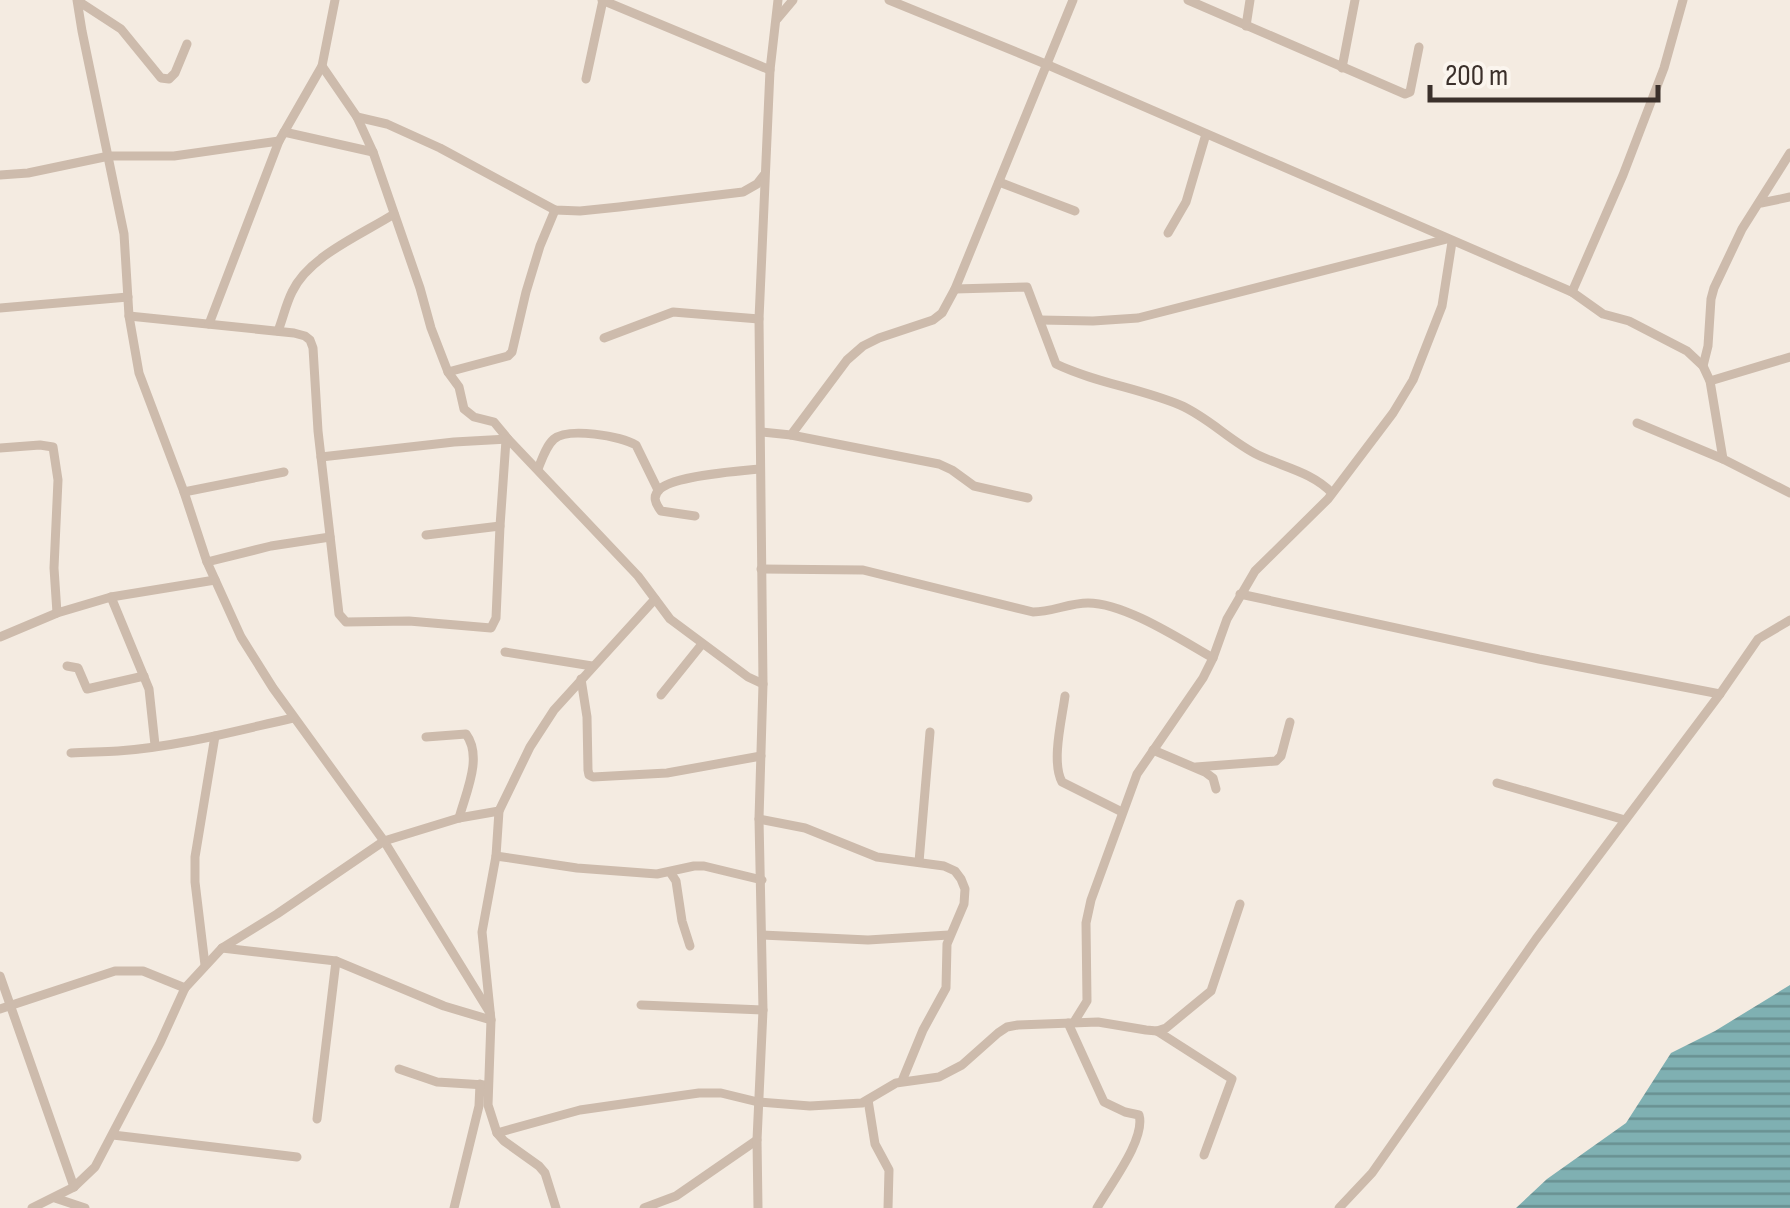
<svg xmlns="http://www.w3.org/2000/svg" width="1790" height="1208" viewBox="0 0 1790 1208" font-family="'Sofia Sans Condensed',sans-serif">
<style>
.water{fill:url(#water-rules)}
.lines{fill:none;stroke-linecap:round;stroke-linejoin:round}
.minor{stroke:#cdbbac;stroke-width:9}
</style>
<defs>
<pattern id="water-rules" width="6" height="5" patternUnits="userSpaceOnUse" patternTransform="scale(2.5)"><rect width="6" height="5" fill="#7fb0b2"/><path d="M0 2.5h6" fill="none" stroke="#699091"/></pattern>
</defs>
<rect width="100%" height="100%" fill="#f4ebe1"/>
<polygon class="water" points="1790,985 1790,1208 1516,1208 1547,1179 1626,1123 1671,1053 1715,1031"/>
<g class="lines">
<g class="minor">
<polyline points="77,0 82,31 124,234 129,316 139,373 184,492 207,562 241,637 273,688 384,841 490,1013"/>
<polyline points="602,0 770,70"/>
<polyline points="889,0 1048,65 1572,292 1603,314 1629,321 1687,351 1703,366 1710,381 1723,459 1790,493"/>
<polyline points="1188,0 1405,94 1410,92 1419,47"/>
<polyline points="78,1 121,29 161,78 169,79 175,73 187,44"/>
<polyline points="777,19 793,0"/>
<polyline points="1246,26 1250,0"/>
<polyline points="322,66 357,117 373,152 420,288 431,328 448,372 459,387 464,409 474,417 494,422 508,439 638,576 670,619 748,677 763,684"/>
<polyline points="1342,68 1355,0"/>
<polyline points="586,79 603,0"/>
<polyline points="357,117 387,124 440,148 555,210 580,211 619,207 743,192 757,184 764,175"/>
<polyline points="284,132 373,152"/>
<polyline points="0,175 28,173 109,156 174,156 279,141"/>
<polyline points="999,182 1075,211"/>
<polyline points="1761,203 1790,197"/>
<polyline points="1168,233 1186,202 1206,134"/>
<path d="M 955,289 L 1027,287 L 1056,364 C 1096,383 1139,388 1180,405 C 1208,417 1230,441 1258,455 C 1283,467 1312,472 1332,493"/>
<polyline points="1572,292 1623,175 1664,68 1683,0"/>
<polyline points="0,308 128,297"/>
<polyline points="129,316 294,333 305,336 310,340 313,348 318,431 339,614 346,622 409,621 491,628 496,618 500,526"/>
<polyline points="1040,320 1093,321 1138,318 1447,239"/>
<polyline points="209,324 279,141 322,66 335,0"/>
<path d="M 278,331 C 283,318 286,304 292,292 C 309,256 361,235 394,214"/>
<polyline points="604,338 673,312 759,319"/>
<polyline points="1703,366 1708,346 1711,299 1714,288 1742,229 1790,153"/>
<polyline points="448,372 508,356 512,352 526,292 540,246 555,210"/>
<polyline points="1710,381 1790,357"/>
<polyline points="1637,423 1723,459"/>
<polyline points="761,432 791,435 847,360 863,346 879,338 933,320 942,313 955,289 1073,0"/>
<polyline points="791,435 939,464 952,470 974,486 1028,498"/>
<polyline points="0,448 40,445 53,447 58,480 54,568 57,613"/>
<polyline points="321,457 454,442 508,439"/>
<path d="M 538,469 C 542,459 546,446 554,439 C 568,427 621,436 636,445 L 658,490"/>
<polyline points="184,492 284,472"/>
<path d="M 695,516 L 661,511 C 655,503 652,496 660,489 C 674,476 738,471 759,469"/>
<polyline points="426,535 500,526 506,440"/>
<polyline points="207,562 271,546 330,537"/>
<path d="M 761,569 L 863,570 L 1033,612 C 1052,612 1069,603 1088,603 C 1125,603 1181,640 1213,658"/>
<polyline points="1240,594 1539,659 1720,694"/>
<polyline points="111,597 149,689 155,745"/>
<polyline points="0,637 57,613 111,597 215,580"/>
<polyline points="505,652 592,666"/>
<polyline points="67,666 78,668 87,689 144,676"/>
<polyline points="581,679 587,717 588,770 589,775 593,777 667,773 761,756"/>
<polyline points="661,695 702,644"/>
<path d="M 1065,696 C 1062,719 1051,762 1062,782 L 1122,812"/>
<path d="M 426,737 L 466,734 C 483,757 466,792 459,818"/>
<polyline points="1153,750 1205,772 1213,778 1216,789"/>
<path d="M 71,753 C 87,752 102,752 118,751 C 176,747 235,731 293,718"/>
<polyline points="1196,767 1276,761 1281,756 1290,722"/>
<polyline points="1497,783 1625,820"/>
<polyline points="759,819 805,828 877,857 944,866 955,871 961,879 965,889 964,904 947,944 946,988 923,1030 902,1081"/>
<polyline points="496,856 577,868 657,874 694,866 704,866 762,880"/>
<polyline points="919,862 930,732"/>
<polyline points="670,872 676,881 682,921 690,946"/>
<polyline points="762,935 868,940 949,935"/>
<polyline points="222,948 336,961 444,1006 491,1020"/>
<polyline points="205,965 195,882 195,857 215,736"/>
<polyline points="0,976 74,1187"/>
<polyline points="641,1005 763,1010"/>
<polyline points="0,1009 115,971 143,971 185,988"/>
<polyline points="1074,1022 1087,1001 1086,923 1091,900 1137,774 1203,678 1213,658 1227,619 1255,571 1328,499 1393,413 1413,380 1442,306 1452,242"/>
<path d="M 1068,1023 L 1104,1102 L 1125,1112 L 1139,1115 C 1146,1139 1110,1185 1097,1208"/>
<polyline points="1157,1031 1232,1079 1204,1155"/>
<polyline points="399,1069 437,1082 485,1085"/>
<polyline points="868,1100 875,1144 889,1170 888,1208"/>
<polyline points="317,1119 336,961"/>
<polyline points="497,1133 580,1110 699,1093 721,1093 758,1102 810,1106 862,1103 896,1083 939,1077 962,1065 998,1033 1007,1027 1018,1025 1098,1022 1146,1030 1157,1031 1166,1028 1211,991 1240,904"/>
<polyline points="113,1135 297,1157"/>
<polyline points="55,1198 85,1208"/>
<polyline points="32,1208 74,1187 95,1167 160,1043 185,988 222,948 277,914 384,841 459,818 499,811"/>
<polyline points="454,1208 479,1106 480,1084"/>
<polyline points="556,1208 545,1173 539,1166 504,1141 497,1133 488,1105 491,1020 482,932 496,856 499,811 530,747 554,710 655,599"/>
<polyline points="644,1208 676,1196 757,1140"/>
<polyline points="758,1208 757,1140 763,1010 759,819 763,684 759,319 770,70 778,0"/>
<polyline points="1339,1208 1372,1173 1536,939 1720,694 1758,639 1790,620"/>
</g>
</g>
<path d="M1430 85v15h228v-15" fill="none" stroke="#3b302b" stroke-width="5"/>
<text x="1445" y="85" font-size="30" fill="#3b302b" stroke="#fbf5ee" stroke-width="8" paint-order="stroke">200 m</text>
</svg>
